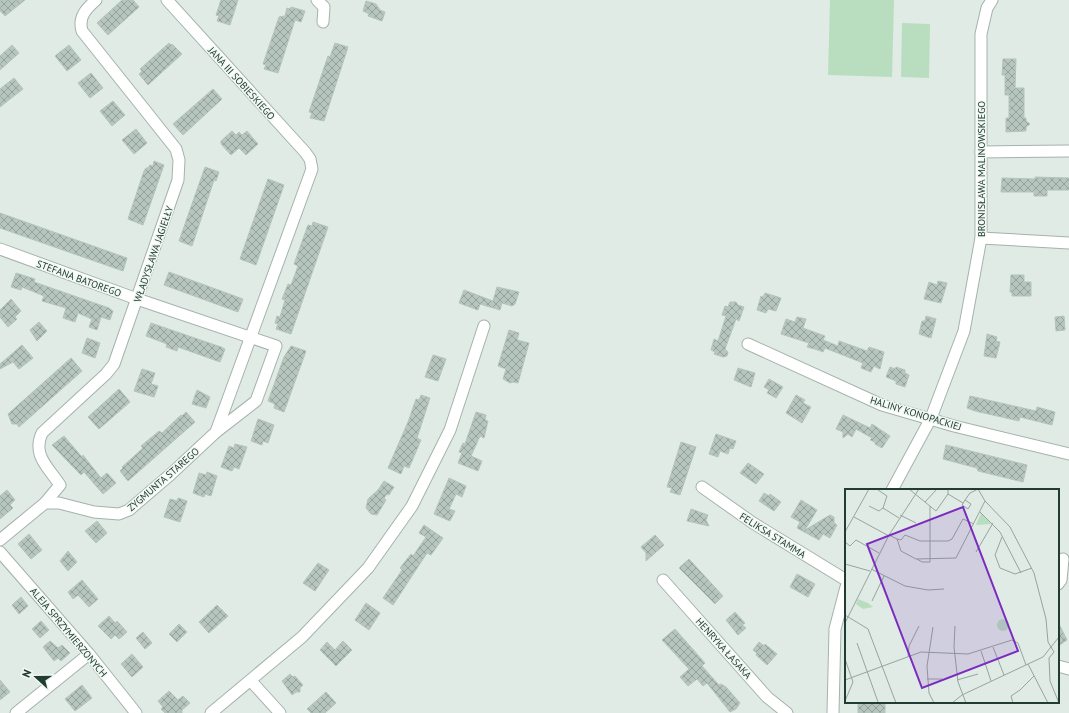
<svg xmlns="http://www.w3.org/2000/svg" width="1069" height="713" viewBox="0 0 1069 713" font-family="'PT Sans',sans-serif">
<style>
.grass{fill:#b9ddbf}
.building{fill:url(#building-cross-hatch);stroke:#b3c5bb}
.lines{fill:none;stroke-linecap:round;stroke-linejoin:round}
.street-casing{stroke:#a4b3ac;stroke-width:13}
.street{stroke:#fff;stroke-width:11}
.labels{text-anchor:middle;stroke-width:3;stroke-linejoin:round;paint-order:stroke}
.street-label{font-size:10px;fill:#213c32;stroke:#f1f8f4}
.inset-road{fill:none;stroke:#94a59d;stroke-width:1}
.view{fill:#7b2cbf;fill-opacity:0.15;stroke:#7b2cbf;stroke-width:2}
.inset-edge{fill:none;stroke:#213c32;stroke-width:2}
</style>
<defs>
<pattern id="building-cross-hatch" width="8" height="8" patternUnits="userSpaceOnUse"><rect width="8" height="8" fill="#b6c6be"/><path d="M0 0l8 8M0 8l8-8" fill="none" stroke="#94a29b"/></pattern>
</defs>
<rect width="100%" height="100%" fill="#e1ebe5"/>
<g class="grass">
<polygon points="830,0 894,0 892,77 828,75"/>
<polygon points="902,23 930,24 929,78 901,77"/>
</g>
<g class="building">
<polygon points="0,0 25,0 5,16 0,11"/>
<polygon points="122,0 133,0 139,7 108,35 97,23"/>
<polygon points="221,0 238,0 230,25 217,21 219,16 216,15"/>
<polygon points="366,1 376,4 380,10 385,12 382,21 368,16 369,14 363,11"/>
<polygon points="291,7 305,11 301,22 295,20 278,73 264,69 266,65 263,64 279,17 285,16 287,8 290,9"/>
<polygon points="169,43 171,45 172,44 182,54 148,85 139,74 142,71 140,69"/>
<polygon points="335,43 348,47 324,121 310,118 312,113 309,112 328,56 330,57"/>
<polygon points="12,45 19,53 0,70 0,56"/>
<polygon points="69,45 81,60 67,71 55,56"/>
<polygon points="1003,59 1016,59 1015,88 1024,88 1024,118 1026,118 1026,121 1030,124 1026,127 1026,131 1006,132 1006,118 1009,118 1009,95 1005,95 1005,75 1002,75"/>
<polygon points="91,73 103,88 90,98 78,83"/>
<polygon points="14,78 23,89 0,107 0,89"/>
<polygon points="213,89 222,99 183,135 173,124"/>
<polygon points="113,101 125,115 112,126 100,111"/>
<polygon points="136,129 147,143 134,154 122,140"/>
<polygon points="232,131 236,135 239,132 242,135 247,131 258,144 246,155 239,148 231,155 221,144 221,141"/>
<polygon points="154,161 164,165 143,225 128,219 144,171 146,168 148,168 150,165 153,166"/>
<polygon points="205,167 219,172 216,181 214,180 192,246 179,241"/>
<polygon points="1035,177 1069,178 1069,190 1047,190 1047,196 1034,196 1034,192 1001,192 1002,178 1035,179"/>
<polygon points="268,179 284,185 256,265 240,259"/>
<polygon points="0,213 127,258 123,271 0,228"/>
<polygon points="313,222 328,227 291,334 276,329 278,324 275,323 277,316 280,317 285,300 282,299 288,284 291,285 298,266 294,264 308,225 312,226"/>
<polygon points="169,272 243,299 238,312 164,285"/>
<polygon points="16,273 35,279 34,282 109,308 113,311 110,320 101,317 97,330 89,327 92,319 78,313 75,322 63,318 66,308 42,301 44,296 22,287 21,290 11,287"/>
<polygon points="1011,275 1024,275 1024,282 1031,282 1031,296 1012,296 1012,292 1010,292"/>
<polygon points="938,281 947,283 941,303 924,299 929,282 937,285"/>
<polygon points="497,287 519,292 515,304 512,306 502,303 500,310 480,304 478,310 459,303 464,290 493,301"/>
<polygon points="765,293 781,298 776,311 768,309 766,313 757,310 761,296 763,297"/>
<polygon points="11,299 21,311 15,317 17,319 8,327 0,317 0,310"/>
<polygon points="730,302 736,302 738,305 744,307 739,321 736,319 725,349 728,352 727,356 723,357 714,354 715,352 711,350 714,339 718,341 726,316 722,315 725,306 728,307"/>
<polygon points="926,316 936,319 931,338 919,334 922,321 925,321"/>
<polygon points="1064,316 1065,330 1056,331 1055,317"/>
<polygon points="797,317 806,319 803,328 825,336 823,340 838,346 839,341 867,351 869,347 884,352 880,369 874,366 871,372 861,368 863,363 825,348 823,352 818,350 807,347 809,343 781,334 786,319 795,322"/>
<polygon points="39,322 47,331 37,341 30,330"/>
<polygon points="151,323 221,347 225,349 220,362 178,347 177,351 166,347 167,344 146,336"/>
<polygon points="509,330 519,333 517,340 529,343 518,383 513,382 510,383 503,379 506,369 498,366"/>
<polygon points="987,334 997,337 996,341 1000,342 996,358 984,356"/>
<polygon points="87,338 100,343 95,358 82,353"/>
<polygon points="22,345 33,358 19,369 13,362 0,369 0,364"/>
<polygon points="291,346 306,351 284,412 274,408 275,404 268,401 284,357"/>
<polygon points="433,355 446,359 438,381 425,377"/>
<polygon points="71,358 82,371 19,427 17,424 12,424 8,414"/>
<polygon points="890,367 895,369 896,367 905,370 905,373 909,375 905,387 896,384 896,381 886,377"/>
<polygon points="738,368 755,373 751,387 734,380"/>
<polygon points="142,369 155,373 151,384 158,386 154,397 134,391"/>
<polygon points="769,379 783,387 776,398 767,393 769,390 764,387"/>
<polygon points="119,389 130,402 99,429 88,417"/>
<polygon points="197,390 210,397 206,408 192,404"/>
<polygon points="421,395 430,398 417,438 421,440 409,468 404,466 401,474 388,468 408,422 416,399 419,400"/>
<polygon points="796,395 805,400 803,403 811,407 802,423 786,413"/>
<polygon points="970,396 1036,411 1037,407 1055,412 1052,425 1020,417 1019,421 975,411 967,408"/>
<polygon points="186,412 195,422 128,481 120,471 123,468 122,467 143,448 141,446 159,431 162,433 181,415 182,416"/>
<polygon points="476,412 486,415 485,420 488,421 484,438 480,436 471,456 482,461 478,471 458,463 462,453 459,452 463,443 465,444"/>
<polygon points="843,415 870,428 872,424 890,436 882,448 875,444 875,442 870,440 872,438 856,429 852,437 848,434 843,438 843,432 836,429"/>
<polygon points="258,419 274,425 268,443 263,441 262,445 251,441"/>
<polygon points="716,434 736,441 733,449 730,448 728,454 720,451 718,457 709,454"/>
<polygon points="64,436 82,457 83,455 101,478 107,473 116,483 103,494 84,472 81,475 77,471 52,445"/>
<polygon points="681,442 696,447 680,495 670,492 672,488 667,487"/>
<polygon points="235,444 247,447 239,469 234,467 232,471 221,467 229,446 234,448"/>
<polygon points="946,445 1027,465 1023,482 978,471 977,468 943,459"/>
<polygon points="748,463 764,474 756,484 740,473"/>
<polygon points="207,472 217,476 211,496 205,494 204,497 193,493 199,473 206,475"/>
<polygon points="449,478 466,486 462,497 456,494 449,509 455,511 450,521 434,514"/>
<polygon points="384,481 394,487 389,495 387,494 384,498 386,500 377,515 371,514 366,508 368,499 378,490"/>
<polygon points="7,490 15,500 10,505 13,508 0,519 0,496"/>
<polygon points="764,493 769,496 770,494 781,502 774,511 759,501"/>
<polygon points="178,498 187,501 180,522 164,517 170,499 177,501"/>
<polygon points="801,500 817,510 805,530 830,515 834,517 834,523 837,525 830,538 823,534 819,540 797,528 800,522 791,517"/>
<polygon points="691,509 708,515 706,520 709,526 687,521"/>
<polygon points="97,521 107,533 96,543 85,531"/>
<polygon points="424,525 443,538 431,555 427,553 393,605 383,598 402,570 400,568 411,554 413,556 426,537 419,533"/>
<polygon points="29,534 42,550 31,559 18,544"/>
<polygon points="655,535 664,545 646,561 646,553 641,547"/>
<polygon points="68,551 77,562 68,571 60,561"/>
<polygon points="689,559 723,596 715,604 679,568"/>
<polygon points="318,563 329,570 315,591 303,583"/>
<polygon points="797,574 815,584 808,597 790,587"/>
<polygon points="82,580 98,599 89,607 78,595 73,599 68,592"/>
<polygon points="21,597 28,606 19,614 12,605"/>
<polygon points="366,603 380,613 369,630 355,620"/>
<polygon points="217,605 228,616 209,633 199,622"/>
<polygon points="735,612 745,623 742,625 746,628 738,635 726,620"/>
<polygon points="109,616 115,623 117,621 127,632 119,639 115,635 111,639 98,626"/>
<polygon points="41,621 49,630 40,638 32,629"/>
<polygon points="1058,622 1067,640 1058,646"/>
<polygon points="179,624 187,632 177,642 169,634"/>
<polygon points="675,629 705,663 702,666 719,685 721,684 726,687 740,703 736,709 730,712 707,683 703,686 697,679 688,686 680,677 689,669 662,640"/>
<polygon points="143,632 152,643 145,649 136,638"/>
<polygon points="50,641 58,648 62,645 70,653 61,661 58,658 54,661 43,647"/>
<polygon points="343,641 352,650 336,666 320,650 327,642 335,650"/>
<polygon points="759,642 764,646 765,644 777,654 767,665 756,655 757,653 753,650"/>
<polygon points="132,654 143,667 132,677 121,664"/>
<polygon points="290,674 293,677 295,676 303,685 300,688 300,692 296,692 292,695 282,681"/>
<polygon points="0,680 10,692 0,700"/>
<polygon points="82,685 92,698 75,711 65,699"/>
<polygon points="169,691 178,700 183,696 190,703 182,710 182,713 165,713 161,709 163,707 158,701"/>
<polygon points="326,692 336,703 325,713 311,713 307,709"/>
<rect x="858" y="702" width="27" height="11"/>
</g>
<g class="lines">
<defs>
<g id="street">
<polyline points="317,0 324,7 323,22"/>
<polyline points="981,152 1069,151"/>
<polyline points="981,238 1069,243"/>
<polyline points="0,249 137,299 276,346 256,401 216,432"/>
<polyline points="748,344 882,405 954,426 1069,454"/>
<polyline points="702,487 753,523 846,580"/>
<polyline points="892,490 931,418 964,331 981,238 981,34 987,8 992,0"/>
<path d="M 45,503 L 60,485 C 48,467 32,455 42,433 L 106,374 L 114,364 L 178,180 L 179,160 L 176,149 L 82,31 C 78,17 86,9 96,0"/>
<polyline points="0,540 45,503 59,503 94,512 119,514 129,510 171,474 216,432 312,169 310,159 305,152 167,0"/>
<polyline points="0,552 89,654 136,713"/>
<polyline points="663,580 767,697 787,713"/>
<polyline points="1058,584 1061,580 1063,559"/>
<polyline points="1058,666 1069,669"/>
<polyline points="251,681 280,713"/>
<polyline points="16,713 89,654"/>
<polyline points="211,713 302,637 368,568 412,506 450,430 484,326"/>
<polyline points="833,713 835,629 846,587"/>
</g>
</defs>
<use href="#street" class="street-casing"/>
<use href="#street" class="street"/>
</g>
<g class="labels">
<g class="street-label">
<text transform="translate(242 83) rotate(48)" y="4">JANA III SOBIESKIEGO</text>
<text transform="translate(981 169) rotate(-90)" y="4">BRONISŁAWA MALINOWSKIEGO</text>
<text transform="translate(153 254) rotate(-71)" y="4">WŁADYSŁAWA JAGIEŁŁY</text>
<text transform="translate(79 278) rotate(20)" y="4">STEFANA BATOREGO</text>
<text transform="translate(916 413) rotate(17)" y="4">HALINY KONOPACKIEJ</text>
<text transform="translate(163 479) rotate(-41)" y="4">ZYGMUNTA STAREGO</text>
<text transform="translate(773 535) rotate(32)" y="4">FELIKSA STAMMA</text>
<text transform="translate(69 632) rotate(50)" y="4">ALEJA SPRZYMIERZONYCH</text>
<text transform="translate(724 648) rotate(48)" y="4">HENRYKA ŁASAKA</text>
</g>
</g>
<g transform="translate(845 489)">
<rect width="214" height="214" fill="#e1ebe5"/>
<path d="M 136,24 L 146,35 L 131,36 ZM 13,110 L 23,114 L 28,118 L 18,120 L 11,115 ZM152 136a6 6 0 1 1 12 0a6 6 0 1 1-12 0Z" fill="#b9ddbf"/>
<path class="inset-road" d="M 64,0 L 91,22 L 103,5 L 103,0M 133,0 L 140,12 L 165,38 L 189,84 L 201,130 L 203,153 L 209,163 L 204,169 L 205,192 L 214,214M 103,5 L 118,14M 120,11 L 126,15 L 123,20 L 117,16 L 120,11 L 125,4 L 133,0M 80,13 L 92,0M 24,17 L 34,22 L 38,19 L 42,7 L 33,1M 38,19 L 54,29M 135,23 L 155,43 L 176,84M 55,26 L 71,34M 9,28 L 44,47M 0,43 L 24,0M 44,46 L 52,50 L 56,62 L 71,70 L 111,69 L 140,12M 157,48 L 150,66 L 155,79 L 170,85 L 187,79M 52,50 L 56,51 L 60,46 L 75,52 L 103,52 L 107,50 L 118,30 L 129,35M 0,53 L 5,57 L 11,51 L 34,64M 131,63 L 148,34M 72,70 L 77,73 L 85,73 L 85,17M 0,75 L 25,82M 26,80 L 60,97 L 83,101 L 99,100M 27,112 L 39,87M 0,126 L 23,140 L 51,214M 0,134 L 44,46 L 74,0M 110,137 L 109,158 L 113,193 L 121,214M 88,138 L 82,177 L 84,204 L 89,214M 12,154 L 33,213M 148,158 L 159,186M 136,162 L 146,192M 63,168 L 64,157 L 74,137M 0,170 L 8,193 L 0,212M 183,175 L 203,214M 82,190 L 97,190M 0,191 L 76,163 L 123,165 L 167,151 L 173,154 L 181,176M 112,191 L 133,185M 107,214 L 117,206 L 198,168 L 214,148M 168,214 L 166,207 L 175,201 L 189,187"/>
<path class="view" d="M 118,18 L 173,162 L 77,199 L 22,55 Z"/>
<rect width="214" height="214" class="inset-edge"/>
</g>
<g transform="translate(36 677) rotate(291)" stroke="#f1f8f4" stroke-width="3" paint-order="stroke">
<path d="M0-3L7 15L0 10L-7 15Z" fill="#213c32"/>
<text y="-6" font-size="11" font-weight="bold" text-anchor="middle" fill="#213c32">N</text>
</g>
</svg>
